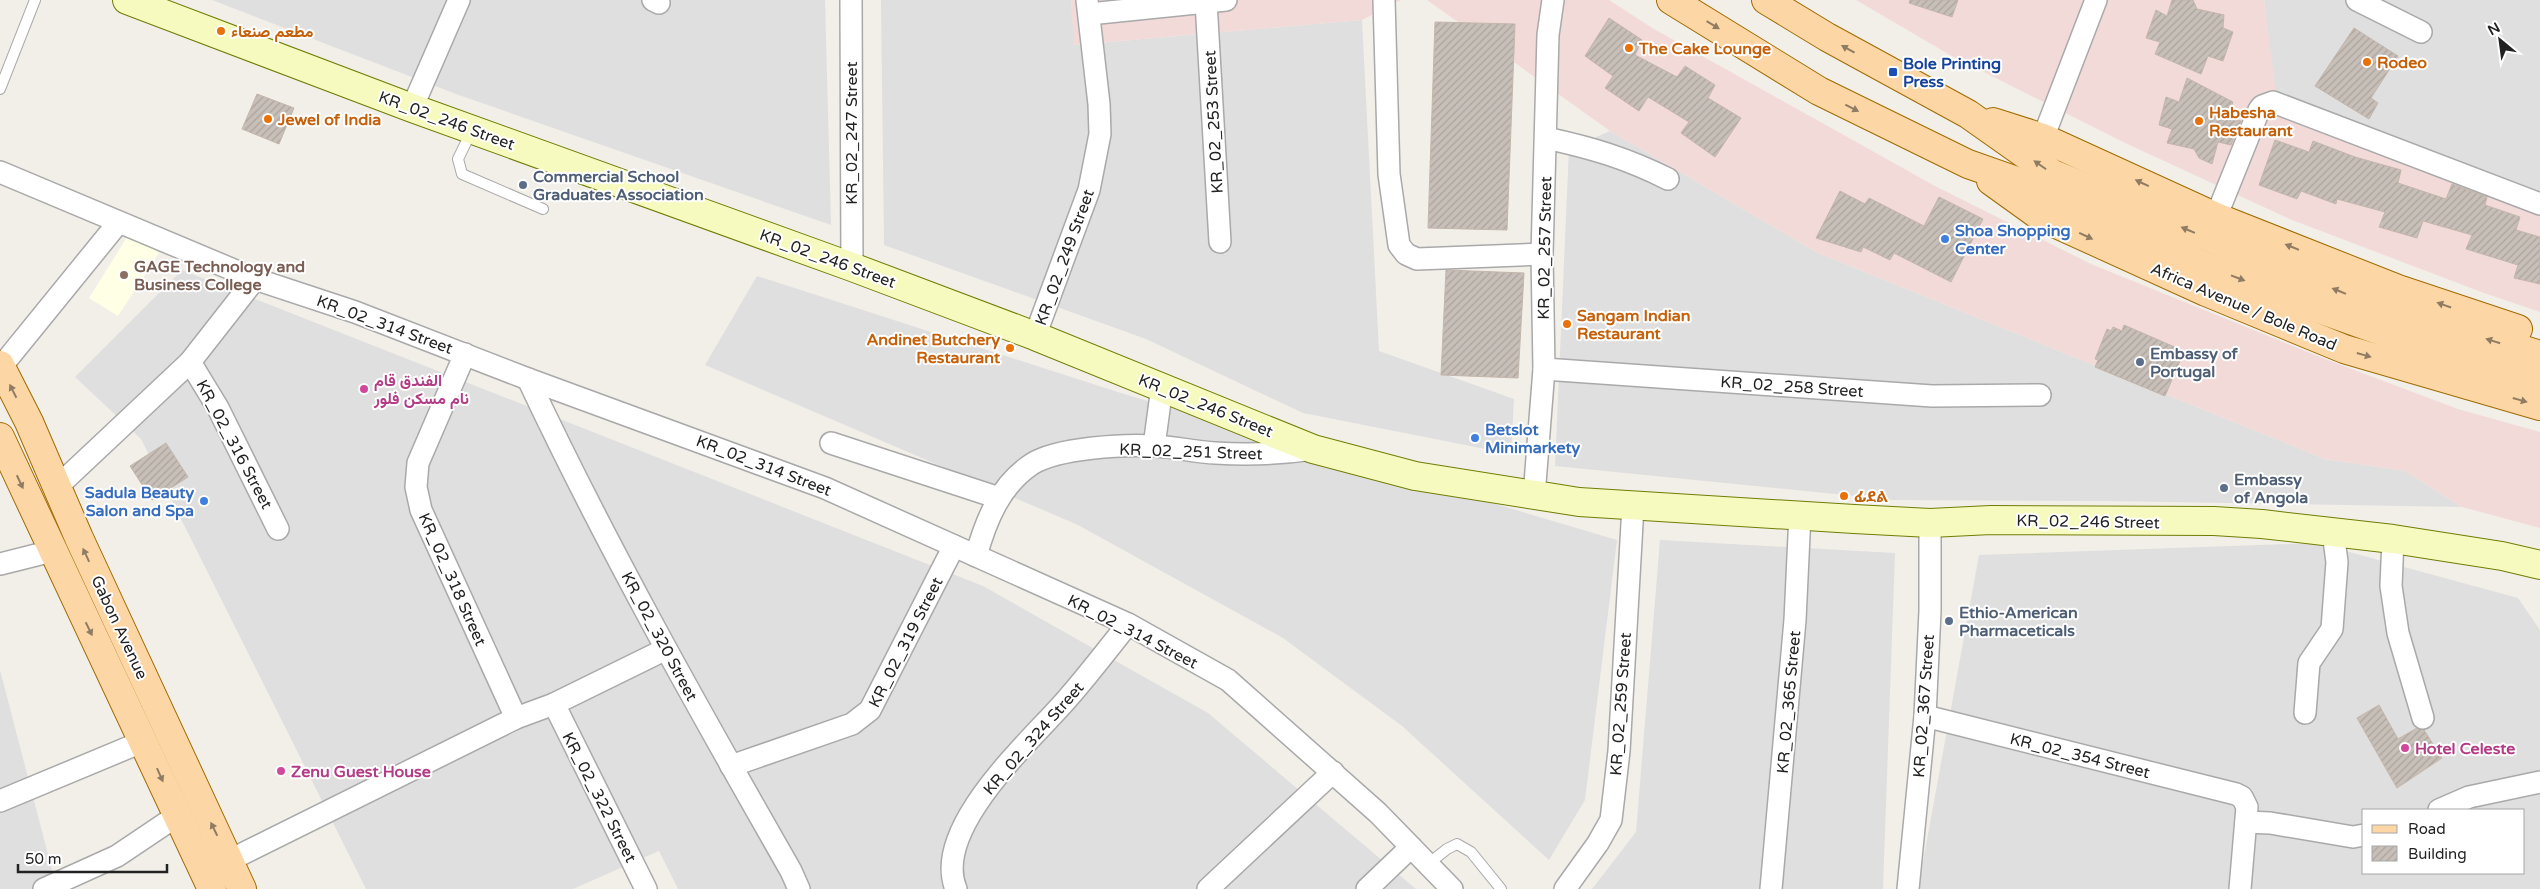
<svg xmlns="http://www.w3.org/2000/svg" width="2540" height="889" viewBox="0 0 2540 889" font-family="'Varela Round',Vazirmatn,'Noto Sans Ethiopic',sans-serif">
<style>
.residential{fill:#e0dfdf;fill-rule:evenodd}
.commercial{fill:#f2dad9}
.education{fill:#ffffe5}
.building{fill:url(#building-hatch);stroke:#c4b6ab}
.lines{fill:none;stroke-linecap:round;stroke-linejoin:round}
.lane-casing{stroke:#a9a9a9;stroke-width:12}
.street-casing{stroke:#a9a9a9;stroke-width:24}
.secondary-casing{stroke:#707d05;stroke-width:30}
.primary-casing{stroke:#a06b00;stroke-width:30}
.lane{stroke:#fff;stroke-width:10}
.street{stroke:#fff;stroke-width:21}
.secondary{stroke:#f7fabf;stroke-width:28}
.primary{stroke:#fcd6a4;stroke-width:28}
.oneway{fill:#8f7c63}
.food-dot{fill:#e8710a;stroke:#fff;stroke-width:2}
.transit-dot{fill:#1a4fb4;stroke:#fff;stroke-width:2}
.service-dot{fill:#5c6f8a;stroke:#fff;stroke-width:2}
.shop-dot{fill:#3f7fe0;stroke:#fff;stroke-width:2}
.education-dot{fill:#8d6e63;stroke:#fff;stroke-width:2}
.hotel-dot{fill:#d1479c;stroke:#fff;stroke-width:2}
.labels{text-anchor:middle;stroke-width:4;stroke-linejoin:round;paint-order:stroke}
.food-label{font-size:16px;font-weight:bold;fill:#c56008;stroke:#fff;text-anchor:start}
.transit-label{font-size:16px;font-weight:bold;fill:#164399;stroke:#fff;text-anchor:start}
.street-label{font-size:16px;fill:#222;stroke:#fff}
.service-label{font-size:16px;font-weight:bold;fill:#4e5e75;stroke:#fff;text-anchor:start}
.shop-label{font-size:16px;font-weight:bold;fill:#366cbe;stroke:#fff;text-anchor:start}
.education-label{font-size:16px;font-weight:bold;fill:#785e54;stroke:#fff;text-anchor:start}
.hotel-label{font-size:16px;font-weight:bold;fill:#b23c85;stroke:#fff;text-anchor:start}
</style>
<defs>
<pattern id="building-hatch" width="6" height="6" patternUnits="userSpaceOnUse" patternTransform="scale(1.25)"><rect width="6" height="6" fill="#c7bfb8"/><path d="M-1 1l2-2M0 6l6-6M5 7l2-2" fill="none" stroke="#aba49e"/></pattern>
</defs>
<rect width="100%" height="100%" fill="#f2efe9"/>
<g class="residential">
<polygon points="212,0 825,0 831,225 456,94"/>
<polygon points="881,0 1071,0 1075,45 1362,20 1379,351 1514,399 1511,454 1303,413 1146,339 884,245"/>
<polygon points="2264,0 2540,0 2540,199 2278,117"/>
<polygon points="1610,131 1818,253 2325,459 2405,471 2462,507 2107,501 1894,500 1555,466 1569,149"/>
<polygon points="182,270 983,586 1208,713 1416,889 678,889 659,851 573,889 366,889 141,439 75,377"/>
<polygon points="757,276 1121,393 1617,540 1585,800 1549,860 1402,726 1283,638 1078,525 705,365"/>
<polygon points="1660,540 1895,553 1883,889 1592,889 1636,832"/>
<path d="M 2316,543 L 2518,598 L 2540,630 L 2540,889 L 1918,889 L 1979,555 ZM 2364,810 L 2524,810 L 2524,873 L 2364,873 Z"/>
<polygon points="0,670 57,889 0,889"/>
</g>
<g class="commercial">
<polygon points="1071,0 1401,0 1362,20 1074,45"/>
<polygon points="1427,0 1609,0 1654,29 1935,186 2091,264 2325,359 2458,409 2540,432 2540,528 2462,507 2405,471 2325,459 1818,253 1610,131"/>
<polygon points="1856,0 2264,0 2279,117 2540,199 2540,312 2484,293 2292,220 2123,142 1950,55"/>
</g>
<polygon class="education" points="129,234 159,253 118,316 89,298"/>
<g class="building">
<polygon points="1910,0 1958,0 1952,17 1909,3"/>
<polygon points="2172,0 2193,0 2197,9 2224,15 2223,28 2233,32 2223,61 2208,56 2201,74 2155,54 2160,42 2146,38 2156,10 2167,16"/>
<polygon points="1609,18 1642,40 1635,55 1677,77 1685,66 1715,85 1708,98 1741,118 1715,157 1681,133 1689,122 1648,97 1639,111 1605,88 1613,76 1585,56"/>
<polygon points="1435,22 1515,24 1507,230 1428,228"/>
<polygon points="2354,28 2398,56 2371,98 2378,103 2369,119 2315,86"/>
<polygon points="2187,78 2233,102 2228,116 2241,121 2231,145 2218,142 2212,164 2199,158 2194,149 2167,143 2172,129 2159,125 2166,97 2179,102"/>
<polygon points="257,94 294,108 279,144 242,129"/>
<polygon points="2275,140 2309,152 2313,141 2355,157 2401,170 2398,183 2446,199 2452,184 2487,197 2485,205 2520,217 2516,230 2540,237 2540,284 2514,278 2518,265 2466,249 2472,235 2423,221 2417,238 2379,227 2385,212 2337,199 2336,204 2301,191 2297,199 2259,185"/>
<polygon points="1840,191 1865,204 1869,198 1924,226 1939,197 1983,219 1951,282 1894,253 1890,260 1863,247 1861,252 1816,238"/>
<polygon points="1446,270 1524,273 1518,378 1441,375"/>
<polygon points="2124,325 2177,348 2175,353 2181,356 2180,361 2165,396 2095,367 2098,360 2095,359 2107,329 2111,331 2113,327 2122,331"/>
<polygon points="166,443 188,477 152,500 130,466"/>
<polygon points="2379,705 2398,739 2417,728 2424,730 2442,758 2397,788 2357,718"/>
</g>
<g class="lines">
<defs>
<g id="lane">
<polyline points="0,89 35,0"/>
<polyline points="472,130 458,159 462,174 543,209"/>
<polyline points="1428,864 1447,849 1457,844 1471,852 1501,889"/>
</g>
<g id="street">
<polyline points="653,0 659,3"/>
<polyline points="851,0 852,267"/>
<polyline points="1384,0 1389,174 1399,245 1406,254 1417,259 1542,254"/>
<polyline points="2357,0 2421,32"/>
<polyline points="1206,2 1220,242"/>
<polyline points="1089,14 1226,0"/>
<polyline points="412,108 459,0"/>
<path d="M 1546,138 C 1592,148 1626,158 1668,179"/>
<polyline points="2043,138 2096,0"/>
<polyline points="0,172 255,279 355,312 528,379 825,488 1128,624 1228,680 1378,813 1452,889"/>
<polyline points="2216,217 2259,110 2262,106 2273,102 2540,204"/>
<polyline points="1035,336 1089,190 1100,134 1099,104 1087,0"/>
<polyline points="465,354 418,463 416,487 421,510 516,718"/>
<polyline points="190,362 255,279"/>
<polyline points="1,367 118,223"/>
<polyline points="1544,369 1932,396 2040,395"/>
<path d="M 528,379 C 607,547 699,710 791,871 L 799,889"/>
<polyline points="831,443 999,498"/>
<polyline points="1154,446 1162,387"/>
<polyline points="58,486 190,362 218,408 278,529"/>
<polyline points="1534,496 1544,369 1542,254 1548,35 1553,0"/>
<polyline points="2393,539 2391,586 2398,633 2423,718"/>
<path d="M 976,556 C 986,520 1000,485 1032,464 C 1057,448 1124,444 1155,446 C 1175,447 1195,452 1215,453 C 1248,455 1280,454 1313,449"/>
<polyline points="0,564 52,551"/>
<polyline points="554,704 646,889"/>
<polyline points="2305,713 2309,663 2332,629 2337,562 2333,532"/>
<polyline points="1925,716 2236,794 2242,797 2247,807 2240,889"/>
<polyline points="731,766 852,724 870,710 954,546"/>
<polyline points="0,801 144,741"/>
<polyline points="2439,810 2469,797 2540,782"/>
<polyline points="2246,822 2270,823 2353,837 2364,835"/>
<polyline points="216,867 516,718 554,704 666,649"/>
<polyline points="44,889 117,856 178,815"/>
<path d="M 956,889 C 931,828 1032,740 1068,698 C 1089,674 1108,649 1128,624"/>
<polyline points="1208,889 1333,772"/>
<polyline points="1367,889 1411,847"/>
<polyline points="1565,889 1598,843 1611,820 1619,751 1633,506"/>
<polyline points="1771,889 1795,620 1800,514"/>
<polyline points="1908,889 1925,716 1930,611 1930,523"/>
</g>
<polyline id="secondary" points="127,0 412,108 852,267 1035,336 1313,449 1415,476 1579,502 1854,519 1930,523 1991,520 2214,521 2262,524 2393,539 2502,556 2540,565"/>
<g id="primary">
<polyline points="1671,0 1819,91 1968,164 2054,194 2097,216 2196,262 2283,296 2398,337 2540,382"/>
<polyline points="1766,0 1827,37 1968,114 2053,174 2363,300 2540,355"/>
<polyline points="1993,122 2043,138 2216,217 2398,289 2518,329"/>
<polyline points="1991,181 2041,217 2206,292 2344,349 2540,406"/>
<polyline points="0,365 29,422 79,538 242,889"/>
<polyline points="0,437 212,889"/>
</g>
</defs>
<use href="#lane" class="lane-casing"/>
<use href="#street" class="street-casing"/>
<use href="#secondary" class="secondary-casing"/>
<use href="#primary" class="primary-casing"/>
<use href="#lane" class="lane"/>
<use href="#street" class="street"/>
<use href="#secondary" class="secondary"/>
<use href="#primary" class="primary"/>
</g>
<defs><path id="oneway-solid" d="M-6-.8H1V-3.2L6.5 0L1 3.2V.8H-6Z" transform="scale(1.25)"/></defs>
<g class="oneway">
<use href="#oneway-solid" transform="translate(1713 25) rotate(31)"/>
<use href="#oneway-solid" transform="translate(1848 49) rotate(-151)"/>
<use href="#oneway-solid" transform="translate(1852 108) rotate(27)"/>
<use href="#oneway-solid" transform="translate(2040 165) rotate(-145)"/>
<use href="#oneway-solid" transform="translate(2142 183) rotate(-155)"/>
<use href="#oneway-solid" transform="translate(2188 230) rotate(-157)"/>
<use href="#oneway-solid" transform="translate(2086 236) rotate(25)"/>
<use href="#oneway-solid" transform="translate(2292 247) rotate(-158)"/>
<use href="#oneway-solid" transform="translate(2238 278) rotate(21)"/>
<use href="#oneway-solid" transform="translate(2339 291) rotate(-158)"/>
<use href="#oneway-solid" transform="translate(2444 305) rotate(-161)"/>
<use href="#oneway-solid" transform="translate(2493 341) rotate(-163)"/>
<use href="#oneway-solid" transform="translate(2364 355) rotate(16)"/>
<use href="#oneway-solid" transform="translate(13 391) rotate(-117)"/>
<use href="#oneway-solid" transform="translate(2520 400) rotate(16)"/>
<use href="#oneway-solid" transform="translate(20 482) rotate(65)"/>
<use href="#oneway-solid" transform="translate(86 555) rotate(-115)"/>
<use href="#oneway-solid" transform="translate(89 629) rotate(64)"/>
<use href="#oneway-solid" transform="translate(160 775) rotate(66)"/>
<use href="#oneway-solid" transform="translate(214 829) rotate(-116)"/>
</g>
<g class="food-dot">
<circle cx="221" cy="31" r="5"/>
<circle cx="1629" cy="48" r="5"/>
<circle cx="2367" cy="62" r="5"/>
<circle cx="268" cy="119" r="5"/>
<circle cx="2199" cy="121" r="5"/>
<circle cx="1567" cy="324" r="5"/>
<circle cx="1010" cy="348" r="5"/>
<circle cx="1844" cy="496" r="5"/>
</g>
<rect class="transit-dot" x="1888" y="67" width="10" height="10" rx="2.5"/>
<g class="service-dot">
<circle cx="523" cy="185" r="5"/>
<circle cx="2140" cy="362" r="5"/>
<circle cx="2224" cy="488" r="5"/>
<circle cx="1949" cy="621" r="5"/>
</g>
<g class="shop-dot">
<circle cx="1945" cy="239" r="5"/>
<circle cx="1475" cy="438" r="5"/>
<circle cx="204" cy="501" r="5"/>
</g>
<circle class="education-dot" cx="124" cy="275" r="5"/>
<g class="hotel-dot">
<circle cx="364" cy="389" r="5"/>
<circle cx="2405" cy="748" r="5"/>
<circle cx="281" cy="771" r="5"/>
</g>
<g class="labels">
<g class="food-label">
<text x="231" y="37">مطعم صنعاء</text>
<text x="1639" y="54">The Cake Lounge</text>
<text x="2377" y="68">Rodeo</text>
<text x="2209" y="118">Habesha<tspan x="2209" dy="18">Restaurant</tspan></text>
<text x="278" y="125">Jewel of India</text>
<text x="1577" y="321">Sangam Indian<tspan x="1577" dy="18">Restaurant</tspan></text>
<text x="1000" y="345" text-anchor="end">Andinet Butchery<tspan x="1000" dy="18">Restaurant</tspan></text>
<text x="1854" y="502">ፊደል</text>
</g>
<g class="transit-label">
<text x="1903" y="69">Bole Printing<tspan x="1903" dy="18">Press</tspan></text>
</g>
<g class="street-label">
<text transform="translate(447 120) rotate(20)" y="6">KR_02_246 Street</text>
<text transform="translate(1213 122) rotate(-93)" y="6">KR_02_253 Street</text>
<text transform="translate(851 133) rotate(-90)" y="6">KR_02_247 Street</text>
<text transform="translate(1544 248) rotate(-89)" y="6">KR_02_257 Street</text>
<text transform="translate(1064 257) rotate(-70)" y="6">KR_02_249 Street</text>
<text transform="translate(828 258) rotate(20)" y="6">KR_02_246 Street</text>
<text transform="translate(2244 306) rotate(23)" y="6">Africa Avenue / Bole Road</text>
<text transform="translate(385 324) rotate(20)" y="6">KR_02_314 Street</text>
<text transform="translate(1792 386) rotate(4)" y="6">KR_02_258 Street</text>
<text transform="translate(1206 405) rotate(22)" y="6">KR_02_246 Street</text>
<text transform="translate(235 444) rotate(62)" y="6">KR_02_316 Street</text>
<text transform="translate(1191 451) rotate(2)" y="6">KR_02_251 Street</text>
<text transform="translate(764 465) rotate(21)" y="6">KR_02_314 Street</text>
<text transform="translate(2088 521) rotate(1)" y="6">KR_02_246 Street</text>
<text transform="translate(453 579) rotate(66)" y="6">KR_02_318 Street</text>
<text transform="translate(120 627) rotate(65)" y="6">Gabon Avenue</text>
<text transform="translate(1133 631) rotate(27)" y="6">KR_02_314 Street</text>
<text transform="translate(660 636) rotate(62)" y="6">KR_02_320 Street</text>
<text transform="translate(905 642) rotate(-63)" y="6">KR_02_319 Street</text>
<text transform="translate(1788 702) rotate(-85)" y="6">KR_02_365 Street</text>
<text transform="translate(1620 704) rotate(-86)" y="6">KR_02_259 Street</text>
<text transform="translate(1923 706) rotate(-86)" y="6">KR_02_367 Street</text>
<text transform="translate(1033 738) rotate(-49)" y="6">KR_02_324 Street</text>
<text transform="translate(2080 755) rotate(14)" y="6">KR_02_354 Street</text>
<text transform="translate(600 797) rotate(63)" y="6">KR_02_322 Street</text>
</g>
<g class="service-label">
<text x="533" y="182">Commercial School<tspan x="533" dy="18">Graduates Association</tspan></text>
<text x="2150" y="359">Embassy of<tspan x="2150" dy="18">Portugal</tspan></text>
<text x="2234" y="485">Embassy<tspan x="2234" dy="18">of Angola</tspan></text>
<text x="1959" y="618">Ethio-American<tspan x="1959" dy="18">Pharmaceticals</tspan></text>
</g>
<g class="shop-label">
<text x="1955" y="236">Shoa Shopping<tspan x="1955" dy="18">Center</tspan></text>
<text x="1485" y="435">Betslot<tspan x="1485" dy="18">Minimarkety</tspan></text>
<text x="194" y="498" text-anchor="end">Sadula Beauty<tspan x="194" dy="18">Salon and Spa</tspan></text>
</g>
<g class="education-label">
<text x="134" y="272">GAGE Technology and<tspan x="134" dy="18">Business College</tspan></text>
</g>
<g class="hotel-label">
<text x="374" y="386">الفندق قام<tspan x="374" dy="18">نام مسكن فلور</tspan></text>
<text x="2415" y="754">Hotel Celeste</text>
<text x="291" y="777">Zenu Guest House</text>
</g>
</g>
<rect x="2362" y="809" width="162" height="65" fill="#ffffff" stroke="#a7a7a7"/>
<rect x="2372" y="825" width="25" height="8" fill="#fcd6a4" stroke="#a7a7a7"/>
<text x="2408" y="834" font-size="15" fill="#222222">Road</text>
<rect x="2372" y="846" width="25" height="15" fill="url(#building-hatch)" stroke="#a7a7a7"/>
<text x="2408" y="859" font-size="15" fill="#222222">Building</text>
<g transform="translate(2500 40) rotate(331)" stroke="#ffffff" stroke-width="4" paint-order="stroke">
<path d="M0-4L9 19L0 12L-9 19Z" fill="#222222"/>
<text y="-8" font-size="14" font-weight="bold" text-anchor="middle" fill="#222222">N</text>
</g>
<path d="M18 864v8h149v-8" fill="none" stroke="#222222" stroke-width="2.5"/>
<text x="25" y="864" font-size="15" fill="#222222" stroke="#ffffff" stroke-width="4" paint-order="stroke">50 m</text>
</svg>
